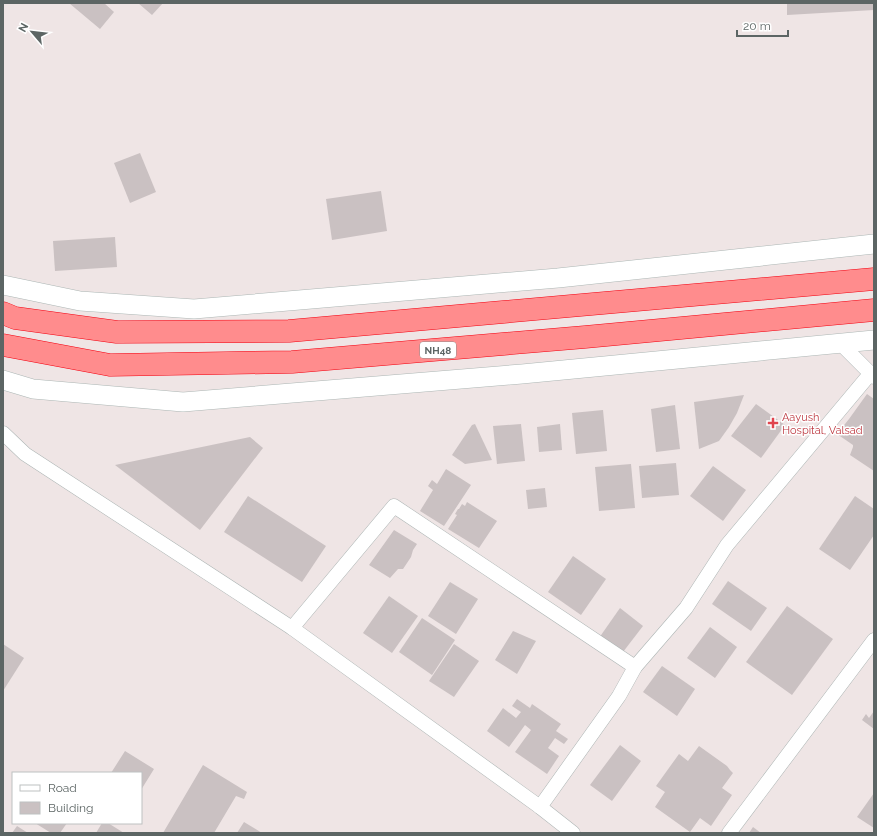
<svg xmlns="http://www.w3.org/2000/svg" width="877" height="836" viewBox="0 0 877 836" font-family="Raleway,sans-serif">
<style>
.building{fill:#cac1c2}
.lines{fill:none;stroke-linecap:round;stroke-linejoin:round}
.street-casing{stroke:#adb5b4;stroke-width:15}
.secondary-casing{stroke:#acb6b4;stroke-width:20}
.highway-casing{stroke:#f40010;stroke-width:23}
.street{stroke:#fff;stroke-width:14}
.secondary{stroke:#fff;stroke-width:19}
.highway{stroke:#ff8c8d;stroke-width:22}
.health-dot{fill:#e0444e;stroke:#fff;stroke-width:1.5}
.labels{text-anchor:middle;stroke-width:3;stroke-linejoin:round;paint-order:stroke}
.shield{fill:#fff;stroke:#8d9392;stroke-width:1}
.shield-label{font-size:10px;font-weight:bold;fill:#5c6564}
.health-label{font-size:11px;fill:#be3a42;stroke:#fff;text-anchor:start}
</style>
<rect width="100%" height="100%" fill="#efe5e5"/>
<g class="building">
<polygon points="69,3 104,3 114,12 100,29"/>
<polygon points="138,3 163,3 152,15"/>
<polygon points="787,3 874,3 874,10 787,15"/>
<polygon points="140,153 156,192 130,203 114,163"/>
<polygon points="381,191 387,231 332,240 326,199"/>
<polygon points="115,237 117,267 55,271 53,241"/>
<polygon points="867,394 874,399 874,471 850,455 853,447 853,445 837,434 849,419"/>
<polygon points="744,395 737,413 729,427 719,441 699,449 694,402"/>
<polygon points="756,404 785,425 761,458 731,436"/>
<polygon points="675,405 680,449 656,452 651,409"/>
<polygon points="603,410 607,451 576,454 572,413"/>
<polygon points="475,424 492,460 465,464 452,455 472,425"/>
<polygon points="521,424 525,461 497,464 493,426"/>
<polygon points="560,424 562,450 539,452 537,427"/>
<polygon points="250,437 263,448 200,530 115,465"/>
<polygon points="676,463 679,495 642,498 639,466"/>
<polygon points="631,464 635,508 599,511 595,467"/>
<polygon points="713,466 746,490 723,521 690,496"/>
<polygon points="446,469 471,485 444,526 420,511 433,490 428,486 432,480 437,484"/>
<polygon points="545,488 547,507 528,509 526,490"/>
<polygon points="248,496 326,546 302,582 224,532"/>
<polygon points="855,496 874,509 874,535 850,570 819,549"/>
<polygon points="467,502 497,521 479,548 448,529 457,515 455,514 458,509 459,509 462,504 465,506"/>
<polygon points="394,530 417,544 413,550 411,557 403,569 398,569 390,578 369,565"/>
<polygon points="573,556 606,579 581,615 548,592"/>
<polygon points="728,581 767,608 751,631 712,604"/>
<polygon points="450,582 478,599 456,634 428,616"/>
<polygon points="389,596 418,616 392,653 363,633"/>
<polygon points="787,606 833,639 792,695 746,662"/>
<polygon points="620,608 643,626 623,652 599,638"/>
<polygon points="422,618 455,640 432,675 399,652"/>
<polygon points="710,627 737,647 715,678 687,658"/>
<polygon points="513,631 536,641 517,674 495,660"/>
<polygon points="3,644 24,658 3,691"/>
<polygon points="454,644 479,661 454,697 429,681"/>
<polygon points="662,666 695,689 677,716 643,692"/>
<polygon points="517,699 530,708 532,704 561,724 556,731 568,739 564,744 555,738 548,748 559,756 547,774 515,752 531,730 525,725 509,747 487,731 503,708 516,718 521,712 512,706"/>
<polygon points="874,711 874,729 862,720 866,714 869,718"/>
<polygon points="620,745 641,761 612,801 590,785"/>
<polygon points="699,746 727,766 730,770 733,773 722,788 732,795 711,826 700,818 690,832 655,807 665,792 656,786 679,754 688,761"/>
<polygon points="125,751 154,769 141,790 141,773 111,773"/>
<polygon points="203,765 247,792 244,799 236,796 214,833 163,833"/>
<polygon points="874,793 874,828 857,817"/>
<polygon points="244,822 262,833 237,833"/>
<polygon points="35,823 67,823 60,833 51,833"/>
<polygon points="102,823 108,823 124,833 96,833"/>
<polygon points="17,826 28,833 12,833"/>
<polygon points="753,827 761,833 749,833"/>
</g>
<g class="lines">
<defs>
<g id="street">
<polyline points="840,343 874,377"/>
<polyline points="3,433 25,454 292,628 540,807 573,833"/>
<polyline points="292,628 394,506 635,667 619,696 540,807"/>
<polyline points="635,667 686,608 727,545 870,374"/>
<polyline points="729,833 874,640"/>
</g>
<g id="secondary">
<polyline points="3,285 80,301 194,309 558,278 874,244"/>
<polyline points="3,380 33,389 183,402 522,374 874,340"/>
</g>
<g id="highway">
<polyline points="3,313 15,318 117,332 289,331 874,279"/>
<polyline points="3,345 110,365 292,362 585,337 874,310"/>
</g>
</defs>
<use href="#street" class="street-casing"/>
<use href="#secondary" class="secondary-casing"/>
<use href="#highway" class="highway-casing"/>
<use href="#street" class="street"/>
<use href="#secondary" class="secondary"/>
<use href="#highway" class="highway"/>
</g>
<path class="health-dot" d="M771 417h4v4h4v4h-4v4h-4v-4h-4v-4h4z"/>
<g class="labels">
<rect class="shield" x="420" y="342" width="36" height="16" rx="3"/>
<g class="shield-label">
<text x="438" y="354">NH48</text>
</g>
<g class="health-label">
<text x="782" y="421">Aayush<tspan x="782" dy="13">Hospital, Valsad</tspan></text>
</g>
</g>
<rect width="877" height="836" fill="none" stroke="#5c6564" stroke-width="8"/>
<rect x="12" y="772" width="130" height="52" fill="#ffffff" stroke="#bec1c1"/>
<rect x="20" y="785" width="20" height="6" fill="#ffffff" stroke="#bec1c1"/>
<text x="48" y="792" font-size="12" fill="#5c6564">Road</text>
<rect x="20" y="802" width="20" height="12" fill="#cac1c2" stroke="#bec1c1"/>
<text x="48" y="812" font-size="12" fill="#5c6564">Building</text>
<g transform="translate(32 32) rotate(298)" stroke="#ffffff" stroke-width="3" paint-order="stroke">
<path d="M0-3L7 15L0 10L-7 15Z" fill="#5c6564"/>
<text y="-6" font-size="11" font-weight="bold" text-anchor="middle" fill="#5c6564">N</text>
</g>
<path d="M737 30v6h51v-6" fill="none" stroke="#5c6564" stroke-width="2"/>
<text x="743" y="30" font-size="12" fill="#5c6564" stroke="#ffffff" stroke-width="3" paint-order="stroke">20 m</text>
</svg>
